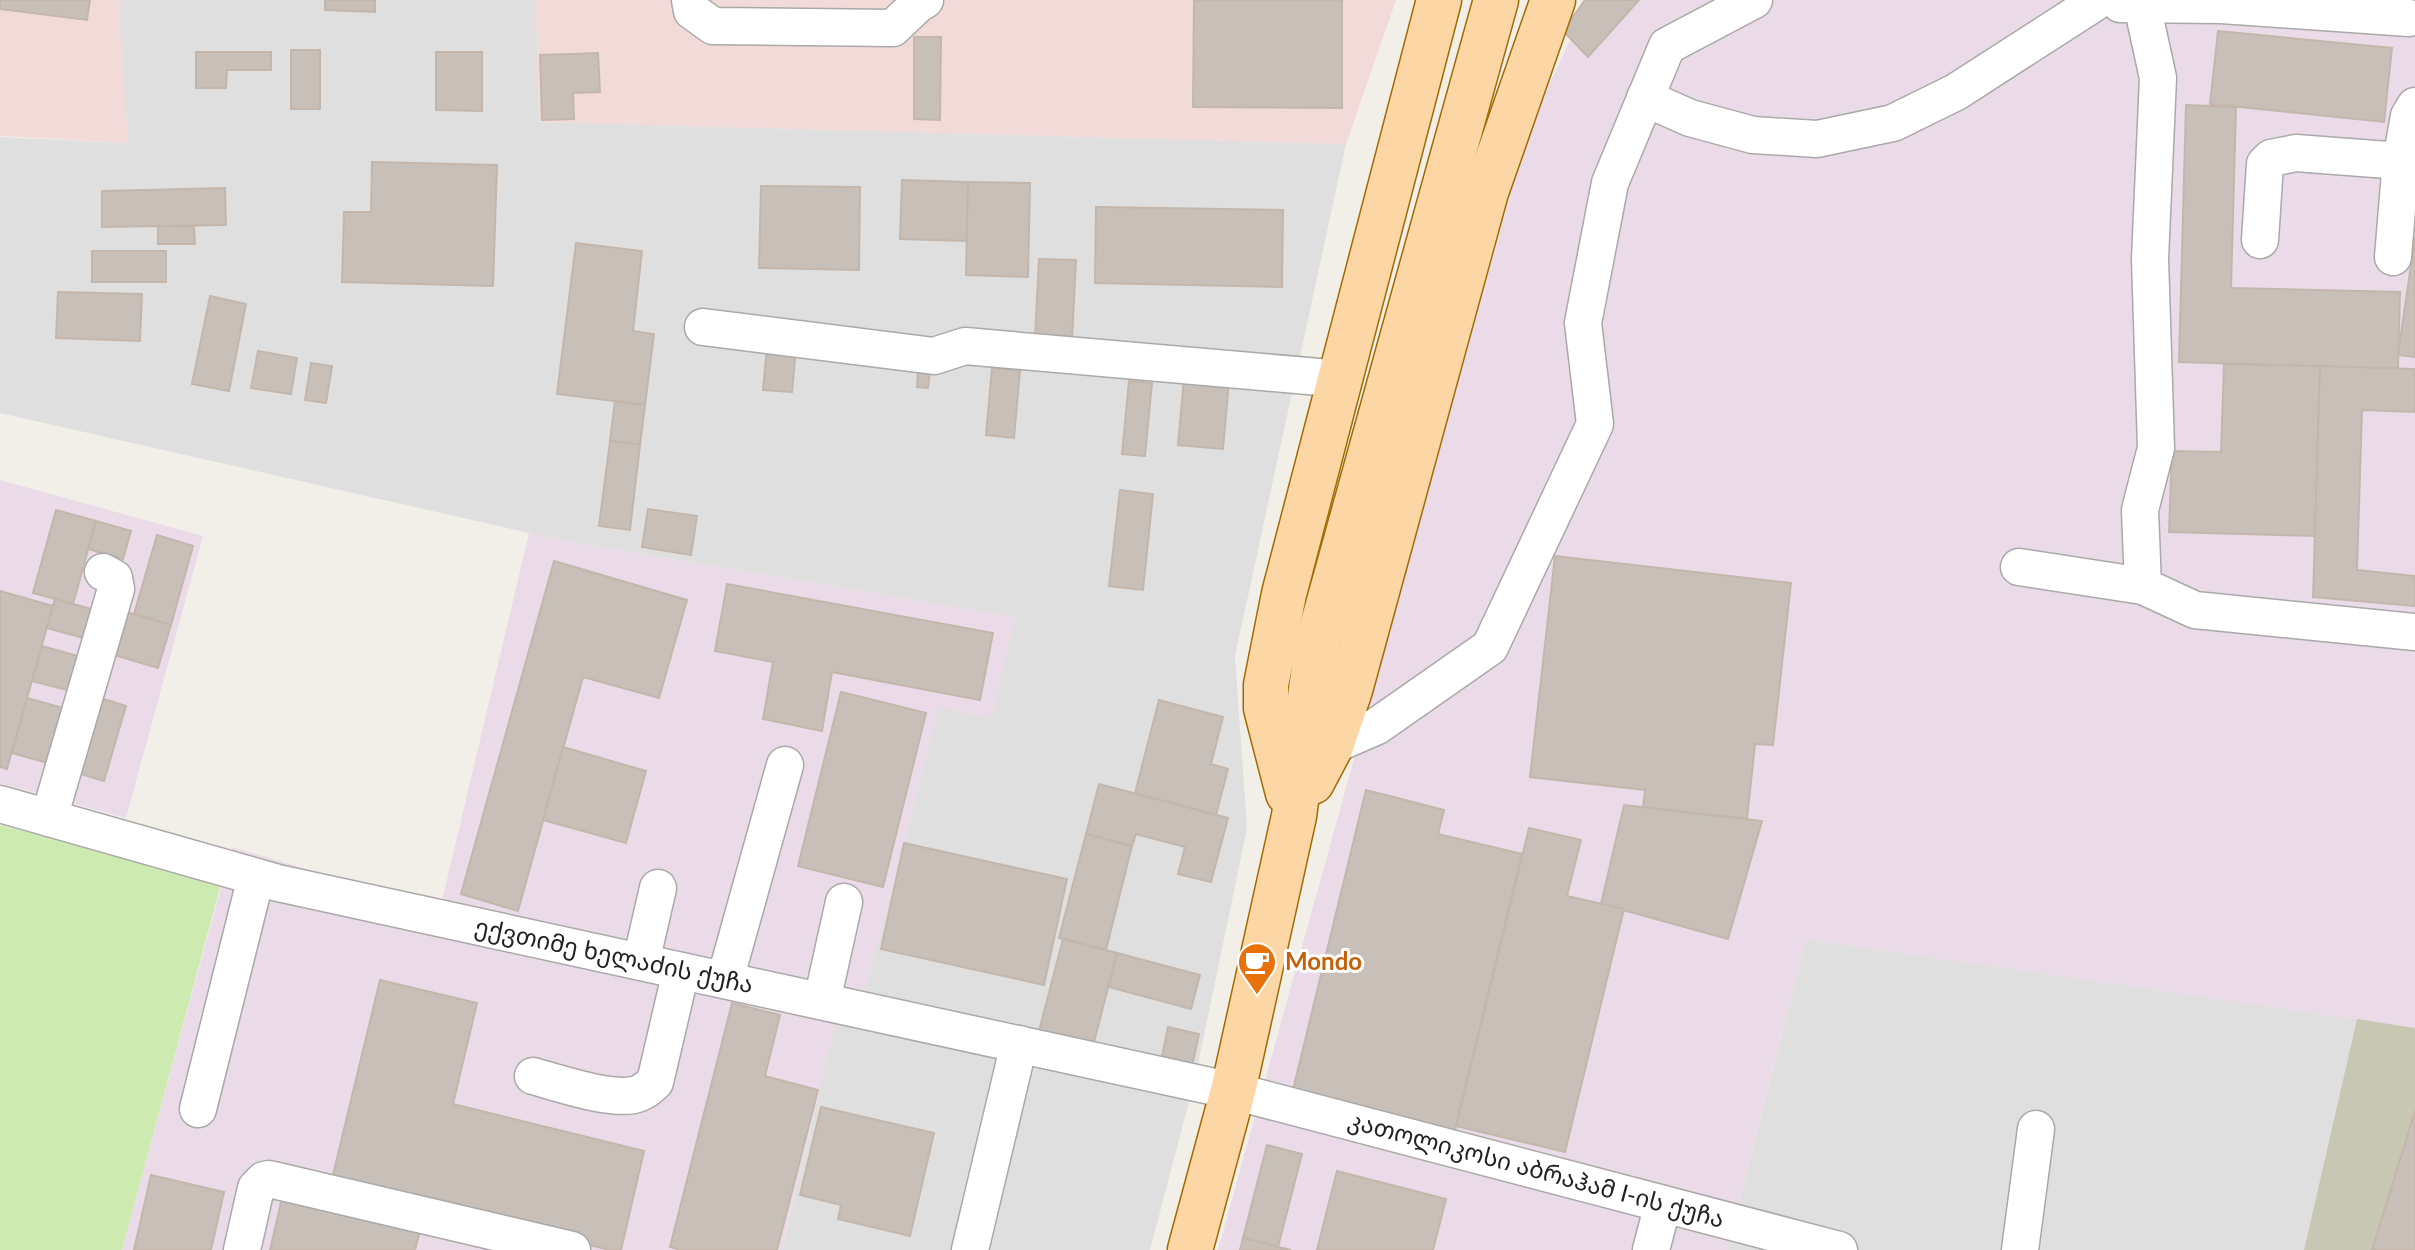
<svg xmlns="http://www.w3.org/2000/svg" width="2415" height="1250" viewBox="0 0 2415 1250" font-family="Lato,'Noto Sans Georgian',sans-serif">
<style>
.residential{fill:#e0dfdf}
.commercial{fill:#f2dad9}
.industrial{fill:#ebdbe8}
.construction{fill:#c7c7b4}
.grass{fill:#cdebb0}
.building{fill:#c7bfb8;stroke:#c4b6ab;stroke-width:2}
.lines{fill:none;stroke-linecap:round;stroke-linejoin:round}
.minor-casing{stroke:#a9a9a9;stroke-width:39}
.major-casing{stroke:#a06b00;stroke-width:47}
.minor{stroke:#fff;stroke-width:36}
.major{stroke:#fcd6a4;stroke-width:44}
.labels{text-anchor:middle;stroke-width:6;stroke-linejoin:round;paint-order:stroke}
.street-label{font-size:24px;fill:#222;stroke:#fff}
.food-label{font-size:24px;font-weight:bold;fill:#c56008;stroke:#fff;text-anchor:start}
</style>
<rect width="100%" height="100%" fill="#f2efe9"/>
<g class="residential">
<polygon points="118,0 536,0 539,122 1346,144 1235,656 1247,828 1195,1079 1150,1250 782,1250 843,989 864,993 939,707 1014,617 569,542 0,413 0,137 127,143"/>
<polygon points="1806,939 2357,1019 2304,1250 1727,1250"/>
</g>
<g class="commercial">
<polygon points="0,0 118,0 128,143 0,136"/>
<polygon points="536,0 1396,0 1346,144 539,122"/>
</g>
<g class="industrial">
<polygon points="1589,0 2415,0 2415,1028 1806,939 1727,1250 1218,1250 1529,127"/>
<polygon points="0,480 203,536 126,818 0,783"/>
<polygon points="529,533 569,542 1015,617 992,719 939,707 864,994 843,989 782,1250 122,1250 232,847 380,891 441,905"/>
</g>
<polygon class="construction" points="2357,1019 2415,1028 2415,1250 2304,1250"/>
<polygon class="grass" points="0,825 221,884 122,1250 0,1250"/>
<g class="building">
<polygon points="0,0 90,0 87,20 0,9"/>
<polygon points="325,0 375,0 375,12 325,10"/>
<polygon points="1194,0 1342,0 1342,108 1193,107"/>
<polygon points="1585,0 1639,0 1588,57 1563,31"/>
<polygon points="2218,31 2392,48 2384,122 2210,104"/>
<polygon points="914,37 941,37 940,120 914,119"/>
<rect x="291" y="50" width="29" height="59"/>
<polygon points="196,52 271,52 271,70 227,70 226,88 196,88"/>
<polygon points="436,52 482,52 482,111 436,110"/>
<polygon points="598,53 600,92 573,93 574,119 542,120 540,55"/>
<polygon points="2186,105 2236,107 2231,288 2400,292 2398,369 2179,362"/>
<polygon points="372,162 497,165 493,286 342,282 344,212 371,212"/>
<polygon points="902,180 968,182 967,241 900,239"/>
<polygon points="968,182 1030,183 1028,277 966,275"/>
<polygon points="761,186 860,187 859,270 759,268"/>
<polygon points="225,188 226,225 102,227 102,191"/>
<polygon points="1096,207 1283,210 1282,287 1095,283"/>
<polygon points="158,226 194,226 195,244 158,244"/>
<polygon points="2415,237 2415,357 2398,355"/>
<polygon points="576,243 642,251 633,331 654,334 645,405 557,394"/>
<rect x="92" y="251" width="74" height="31"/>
<polygon points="1039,259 1076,260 1072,339 1035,337"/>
<polygon points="58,292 142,294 140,341 56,338"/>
<polygon points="210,296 246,304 229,391 192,384"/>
<polygon points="767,345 796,348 792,392 763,390"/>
<polygon points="258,351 297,358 291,394 251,388"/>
<polygon points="311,363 332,366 326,403 305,400"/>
<polygon points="2224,364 2320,366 2315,536 2169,532 2172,451 2221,452"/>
<polygon points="2320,366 2415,369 2415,412 2362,410 2357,570 2415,576 2415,606 2313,597"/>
<polygon points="992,368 1020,371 1014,438 986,435"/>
<polygon points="918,369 930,370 928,388 917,387"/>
<polygon points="1184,378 1229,382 1223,449 1178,445"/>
<polygon points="1129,381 1152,383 1145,456 1122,454"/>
<polygon points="615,401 645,405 640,445 610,441"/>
<polygon points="610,441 640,445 630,530 599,526"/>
<polygon points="1120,490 1153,494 1143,590 1109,586"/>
<polygon points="648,509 697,516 691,555 642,547"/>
<polygon points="56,510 96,521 73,604 33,593"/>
<polygon points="96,521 131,531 123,559 88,549"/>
<polygon points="157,535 193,546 171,625 134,614"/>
<polygon points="1555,556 1791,583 1773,745 1755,744 1747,819 1643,807 1645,790 1530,777"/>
<polygon points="554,561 687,600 659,698 583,677 518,911 461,894"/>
<polygon points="727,584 993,633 980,700 832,672 822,731 763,719 773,662 715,651"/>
<polygon points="0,591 53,606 7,769 0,767"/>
<polygon points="55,599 95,610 87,639 47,628"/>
<polygon points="116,609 171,625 158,668 104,652"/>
<polygon points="42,646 81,657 71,691 32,681"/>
<polygon points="841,692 926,713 883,887 798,866"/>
<polygon points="94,696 126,706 104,781 71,771"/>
<polygon points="27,698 70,710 55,765 12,753"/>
<polygon points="1159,700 1223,717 1211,764 1228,769 1216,815 1135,793"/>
<polygon points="563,747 646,771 626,843 543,820"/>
<polygon points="1099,784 1228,818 1211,882 1178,874 1185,847 1136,834 1132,846 1086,834"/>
<polygon points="1366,790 1444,810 1438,834 1522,854 1452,1143 1292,1094"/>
<polygon points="1624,805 1762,821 1728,939 1601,904"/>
<polygon points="1529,828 1581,840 1567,896 1624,909 1565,1152 1456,1126"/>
<polygon points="1086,834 1132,846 1106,950 1059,938"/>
<polygon points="904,843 1067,879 1044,985 881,949"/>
<polygon points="1063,939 1117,953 1093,1046 1039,1031"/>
<polygon points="1117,953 1200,975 1191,1009 1109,987"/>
<polygon points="380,980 477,1003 453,1104 644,1151 621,1250 610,1250 331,1183"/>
<polygon points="732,1003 780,1015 765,1076 818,1090 777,1250 681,1250 670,1247"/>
<polygon points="1168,1027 1199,1034 1192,1067 1161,1061"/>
<polygon points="821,1107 934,1133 910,1236 838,1219 841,1205 800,1195"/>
<polygon points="2415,1111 2415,1250 2372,1250"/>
<polygon points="1267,1145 1302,1154 1278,1247 1243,1238"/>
<polygon points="1337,1171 1446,1199 1433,1250 1317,1250"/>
<polygon points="151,1175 224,1192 211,1250 134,1250"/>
<polygon points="283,1194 421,1227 415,1250 270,1250"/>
<polygon points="1243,1238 1278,1247 1291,1250 1240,1250"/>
</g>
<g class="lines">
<defs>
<g id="minor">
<polyline points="690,0 692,11 713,26 893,28 917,5 925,0"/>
<polyline points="2141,0 2158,78 2150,259 2156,448 2140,510 2143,586"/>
<polyline points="2120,4 2222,5 2409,18"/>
<polyline points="1645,98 1690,118 1753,135 1817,139 1893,123 1956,92 2094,3"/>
<polyline points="2260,240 2265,164 2271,158 2296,153 2401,161 2409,116 2415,106"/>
<polyline points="2393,257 2401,161"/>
<polyline points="703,327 934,356 965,346 1342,379"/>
<polyline points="2019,567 2143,586 2195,610 2415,632"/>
<polyline points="1331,746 1377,726 1490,647 1595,424 1583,323 1610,183 1667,46 1754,0"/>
<polyline points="0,804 278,883 1233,1091 1839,1250"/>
<polyline points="49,818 116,589 114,578 103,572"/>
<polyline points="641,962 658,888"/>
<polyline points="725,980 785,765"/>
<polyline points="822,1001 844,902"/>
<path d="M 533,1076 C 558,1083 609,1100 634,1095 C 643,1093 648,1088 655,1082 L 681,971"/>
<polyline points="198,1109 256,877"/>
<polyline points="242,1250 256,1188 264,1180 269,1179 572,1250"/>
<polyline points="970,1250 1019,1044"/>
<polyline points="1651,1250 1663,1204"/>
<polyline points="2020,1250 2036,1129"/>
</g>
<g id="major">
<polyline points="1312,782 1331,746 1350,690 1486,192 1553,0"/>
<polyline points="1288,793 1266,708 1266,685 1284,594 1439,0"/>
<polyline points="1190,1250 1233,1091 1294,816 1317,645 1496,0"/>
</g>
</defs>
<use href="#minor" class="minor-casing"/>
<use href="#major" class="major-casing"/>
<use href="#minor" class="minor"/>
<use href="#major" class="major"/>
</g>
<defs>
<symbol id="cafe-pin" viewBox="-11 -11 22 30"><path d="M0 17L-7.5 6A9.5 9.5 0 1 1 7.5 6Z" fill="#e8710a" stroke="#fff"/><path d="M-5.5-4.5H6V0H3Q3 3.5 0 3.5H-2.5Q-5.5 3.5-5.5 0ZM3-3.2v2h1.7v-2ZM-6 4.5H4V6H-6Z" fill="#fff"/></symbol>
</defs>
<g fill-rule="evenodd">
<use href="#cafe-pin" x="1235" y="940" width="44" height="60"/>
</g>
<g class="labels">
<g class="street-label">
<text transform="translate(614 956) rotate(12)" y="8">ექვთიმე ხელაძის ქუჩა</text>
<text transform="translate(1536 1170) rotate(15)" y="8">კათოლიკოსი აბრაჰამ I-ის ქუჩა</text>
</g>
<g class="food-label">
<text x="1285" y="970">Mondo</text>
</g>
</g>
</svg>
